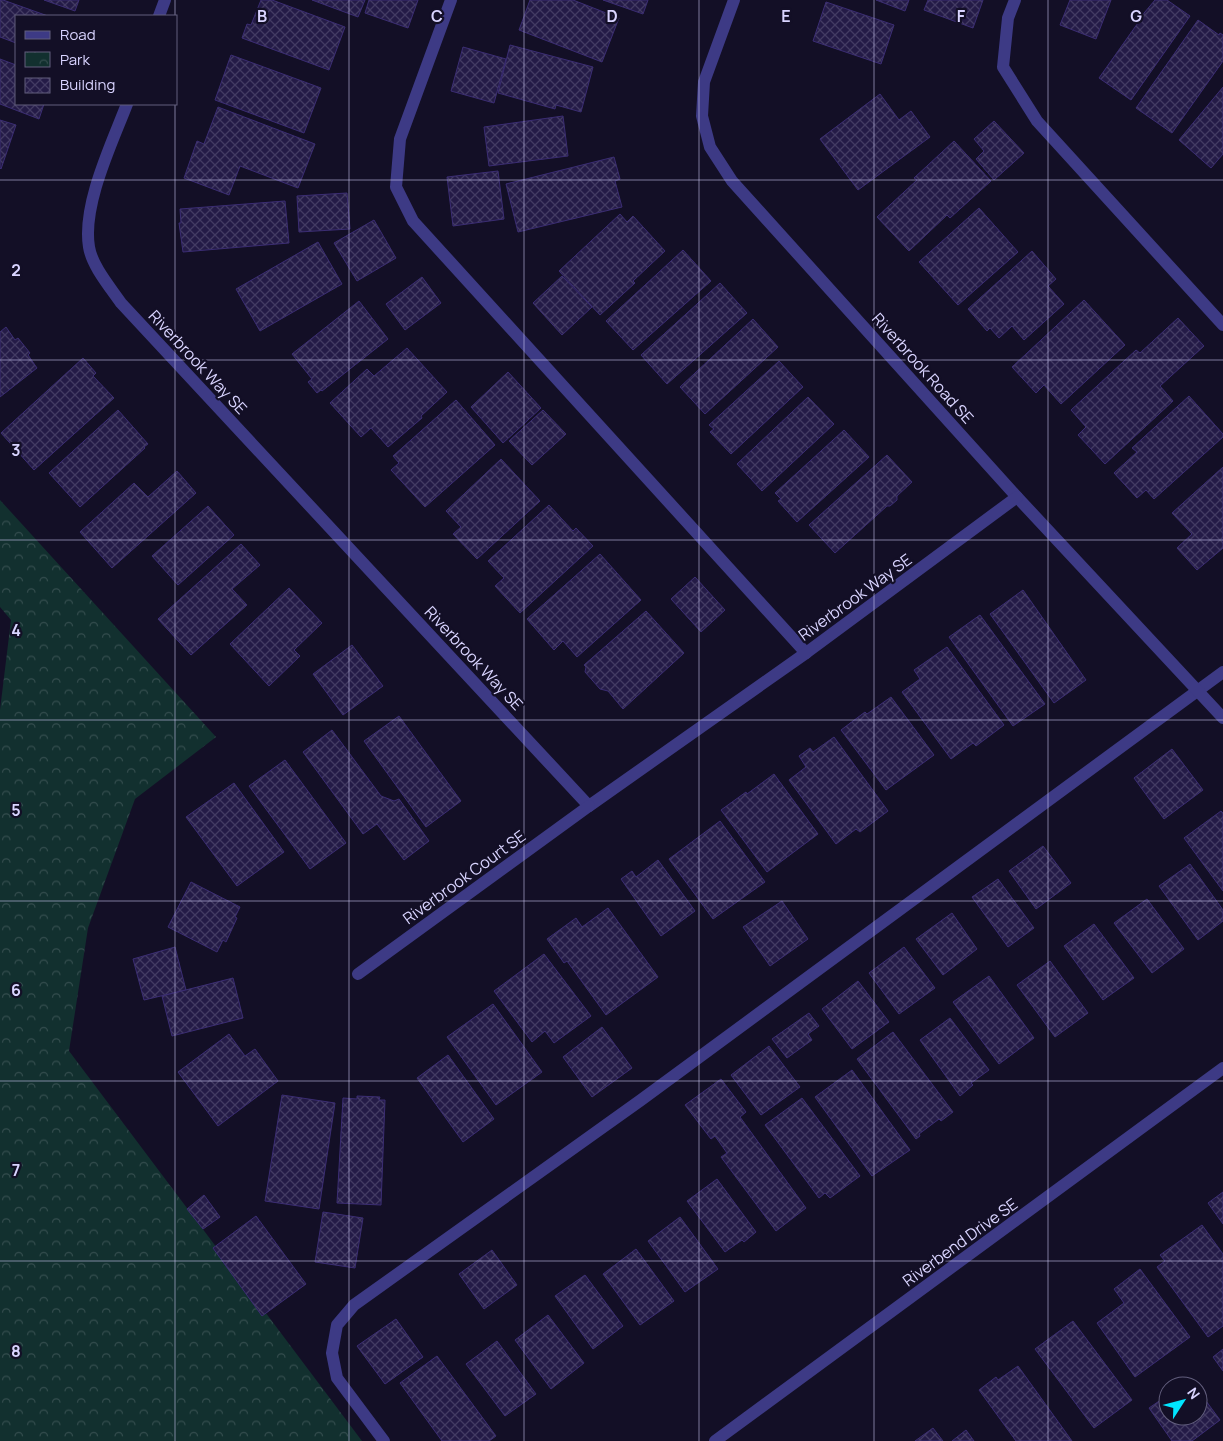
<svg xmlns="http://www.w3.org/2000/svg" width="1223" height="1441" viewBox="0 0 1223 1441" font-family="Manrope,sans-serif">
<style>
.park{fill:url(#park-crowns)}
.building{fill:url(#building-cross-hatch);stroke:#3b2d73}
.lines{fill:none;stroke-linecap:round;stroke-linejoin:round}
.service{stroke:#3d3a85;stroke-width:12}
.minor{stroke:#3d3a85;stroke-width:12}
.tertiary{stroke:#3d3a85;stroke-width:12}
.grid{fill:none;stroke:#d9d4ff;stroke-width:1;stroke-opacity:0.55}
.labels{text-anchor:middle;stroke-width:4.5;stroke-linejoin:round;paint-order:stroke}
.street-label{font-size:16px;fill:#d9d4ff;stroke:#130f26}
.grid-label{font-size:16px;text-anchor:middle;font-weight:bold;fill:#d9d4ff;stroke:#130f26;stroke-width:4.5;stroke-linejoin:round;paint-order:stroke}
</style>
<defs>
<pattern id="park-crowns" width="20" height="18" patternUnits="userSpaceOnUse" patternTransform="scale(1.25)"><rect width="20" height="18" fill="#12302f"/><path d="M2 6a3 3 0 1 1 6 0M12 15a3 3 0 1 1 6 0" fill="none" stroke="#344d4e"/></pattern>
<pattern id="building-cross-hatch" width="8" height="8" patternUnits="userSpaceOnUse" patternTransform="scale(1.25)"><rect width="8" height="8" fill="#241b47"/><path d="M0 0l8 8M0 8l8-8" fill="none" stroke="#433b63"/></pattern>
</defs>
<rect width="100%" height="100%" fill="#130f26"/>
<polygon class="park" points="0,500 216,737 135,799 88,928 69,1051 362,1441 0,1441 0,710 11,620 0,607"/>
<g class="building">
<polygon points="0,0 3,0 48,16 16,16 16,43 0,37"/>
<polygon points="44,0 79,0 75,11"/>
<polygon points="261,0 272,0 345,27 329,70 242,38 247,24 251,25"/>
<polygon points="312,0 365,0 358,17"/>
<polygon points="369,0 418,0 408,28 365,13"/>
<polygon points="530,0 573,0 619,18 602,62 519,30"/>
<polygon points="603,0 648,0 643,14"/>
<polygon points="876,0 909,0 905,11"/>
<polygon points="928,0 983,0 973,28 924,10"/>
<polygon points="1070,0 1111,0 1096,39 1060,25"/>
<polygon points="1155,0 1167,0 1190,16 1131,100 1099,78 1140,20 1139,19"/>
<polygon points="826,2 894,25 881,64 813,41"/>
<polygon points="1198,20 1219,35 1220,33 1223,35 1223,61 1172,133 1136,108"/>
<polygon points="510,45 593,67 581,112 556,105 555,109 498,93"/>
<polygon points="463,47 506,59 494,103 451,91"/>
<polygon points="231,55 321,88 304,133 215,100"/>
<polygon points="0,59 16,65 16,104 44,104 39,119 0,104"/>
<polygon points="1223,87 1223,154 1211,168 1179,140"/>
<polygon points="880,94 899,120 911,111 930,137 858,190 820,139"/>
<polygon points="218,107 315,144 298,188 240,166 229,195 184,178 197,141 204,144"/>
<polygon points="563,116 568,156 489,166 484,127"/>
<polygon points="0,120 16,125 1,169 0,168"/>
<polygon points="994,121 1024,153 994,180 976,159 984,151 974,139"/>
<polygon points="954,141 991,181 950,218 947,215 909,251 877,217 917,180 914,178"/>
<polygon points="614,157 620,179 615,181 622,207 518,232 506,184"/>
<polygon points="498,171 504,219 453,226 447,177"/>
<polygon points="347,193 350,229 299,232 297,196"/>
<polygon points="285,201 289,243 183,252 179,223 181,223 180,209"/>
<polygon points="979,208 1018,252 958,305 919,262"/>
<polygon points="620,214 627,222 633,216 665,251 633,281 635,283 600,315 559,271"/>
<polygon points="374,220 396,258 357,281 334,243"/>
<polygon points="318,242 342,284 260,331 236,289"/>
<polygon points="683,250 711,281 633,350 606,321"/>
<polygon points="1032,251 1056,279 1048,286 1064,304 1024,340 1012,326 999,338 990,328 987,331 968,309"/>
<polygon points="562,276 592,307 562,335 533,303"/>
<polygon points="422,277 441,303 405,330 386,304"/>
<polygon points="720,283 747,313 667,384 641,355"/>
<polygon points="1084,300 1125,345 1061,404 1044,385 1036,393 1012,367"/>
<polygon points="359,301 388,339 322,391 321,390 317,393 308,382 312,379 292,354"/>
<polygon points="1178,318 1204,346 1160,386 1173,401 1105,464 1078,435 1086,427 1071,410 1136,350 1140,353"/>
<polygon points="753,319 778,347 705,414 680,387"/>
<polygon points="6,327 15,340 18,338 30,353 28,355 37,368 0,397 0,332"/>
<polygon points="407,348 447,392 421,416 422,418 388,447 371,428 361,437 330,403 367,369 374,376"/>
<polygon points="83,358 96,373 93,376 114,398 34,470 1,433"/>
<polygon points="779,361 803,387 731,454 710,432 714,429 709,425"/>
<polygon points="508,372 541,408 503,443 471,407"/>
<polygon points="1189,396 1223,434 1223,437 1154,499 1146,490 1137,498 1114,473 1137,452 1132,448"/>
<polygon points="808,397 834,424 762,491 737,464"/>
<polygon points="456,400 495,445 425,507 391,470 399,463 393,456"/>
<polygon points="118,410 148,444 144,447 145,448 80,507 49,473"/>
<polygon points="543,410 566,434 532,465 509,441"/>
<polygon points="844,430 869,457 797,522 778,501 781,499 775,493"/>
<polygon points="887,455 912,482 897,496 897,500 890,506 887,506 835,553 809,525"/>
<polygon points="501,459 540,501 477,559 453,534 461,527 446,511"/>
<polygon points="1223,467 1223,548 1197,570 1177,548 1192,534 1172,513"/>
<polygon points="177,471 196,493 112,568 80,532 134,483 148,497"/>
<polygon points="549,505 573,531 576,528 593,546 520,613 495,586 504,578 488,561"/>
<polygon points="208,506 234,535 178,585 152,556"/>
<polygon points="241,544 260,565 232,589 247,605 191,655 158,619"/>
<polygon points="600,554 641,600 577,657 563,641 554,650 527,619"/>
<polygon points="695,577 725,610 701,632 671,599"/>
<polygon points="289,588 322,623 294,650 300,656 269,686 230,644"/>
<polygon points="1023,590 1086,680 1054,703 990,614"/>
<polygon points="646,611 684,653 623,709 608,691 600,689 585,672 586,667 584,665"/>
<polygon points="980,615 1045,704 1013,726 949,637"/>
<polygon points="352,645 383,686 343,715 313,674"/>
<polygon points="947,647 1004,725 976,746 973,743 951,759 902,692 920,679 914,670"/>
<polygon points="891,697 934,755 886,790 841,730 865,712 867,714"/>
<polygon points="399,716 461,801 426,827 364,741"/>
<polygon points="332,730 381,796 394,801 399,799 429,841 404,860 377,824 363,834 303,752"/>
<polygon points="834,737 888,811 860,832 856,829 836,844 789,780 806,767 799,756 810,748 813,752"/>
<polygon points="1172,749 1203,790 1164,819 1134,778"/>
<polygon points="285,760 346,843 310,869 249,786"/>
<polygon points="774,774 818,834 767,872 721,810 746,792 747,794"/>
<polygon points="234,783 284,852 237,886 186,817"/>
<polygon points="1221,811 1223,813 1223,891 1184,838"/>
<polygon points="720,821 765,882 713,919 669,859"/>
<polygon points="1043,846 1071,883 1036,909 1009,871"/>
<polygon points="658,860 695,911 661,936 621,879 632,871 636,877"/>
<polygon points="1190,864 1223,910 1223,921 1198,940 1159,886"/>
<polygon points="998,879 1034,928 1008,947 972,897"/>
<polygon points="191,882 240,907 235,917 237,918 226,942 223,940 217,952 168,927"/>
<polygon points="1147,899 1184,949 1152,973 1114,923"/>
<polygon points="782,901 808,939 770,966 743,927"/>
<polygon points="608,908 658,977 606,1015 567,961 564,963 547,939 576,918 582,927"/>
<polygon points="952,913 977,949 943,975 916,939"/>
<polygon points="1094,924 1134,978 1103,1000 1064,946"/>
<polygon points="175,947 186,990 144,1000 133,959"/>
<polygon points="904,947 935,988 899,1014 869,973"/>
<polygon points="544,954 591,1016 554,1043 545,1031 532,1042 494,991"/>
<polygon points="1050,961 1088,1013 1055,1037 1017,985"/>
<polygon points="989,976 1034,1038 999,1064 953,1002"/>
<polygon points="233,978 243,1018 172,1036 162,996"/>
<polygon points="858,981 889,1022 852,1049 822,1009"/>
<polygon points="493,1004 542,1072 496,1105 447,1037"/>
<polygon points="809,1013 819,1026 808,1034 812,1040 787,1058 772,1039"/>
<polygon points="950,1018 989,1070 971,1083 973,1085 960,1096 920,1040"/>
<polygon points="602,1027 632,1068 592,1097 563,1057"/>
<polygon points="893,1032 953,1112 941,1121 939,1119 919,1134 920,1136 916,1139 857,1059"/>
<polygon points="229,1034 245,1056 255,1049 278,1081 218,1126 178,1072"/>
<polygon points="769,1046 800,1087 761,1115 731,1075"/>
<polygon points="448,1055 494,1119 463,1142 417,1078"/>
<polygon points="852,1070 910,1150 872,1176 815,1097"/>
<polygon points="721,1079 746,1112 740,1117 806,1208 776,1231 721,1157 727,1153 715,1136 711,1139 685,1105"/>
<polygon points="282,1095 335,1103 319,1209 265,1201"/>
<polygon points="357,1096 380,1097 379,1100 385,1100 381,1205 337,1203 343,1098 357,1099"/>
<polygon points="802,1098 860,1176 830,1198 825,1193 819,1198 765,1125"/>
<polygon points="717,1179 756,1232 744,1242 742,1240 725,1252 687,1201"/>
<polygon points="1223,1192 1223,1224 1208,1203"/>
<polygon points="204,1195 220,1217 203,1229 187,1209"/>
<polygon points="323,1212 363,1218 355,1268 315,1262"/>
<polygon points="256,1216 306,1284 262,1316 213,1248"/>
<polygon points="680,1217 718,1269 685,1292 648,1241"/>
<polygon points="1202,1225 1223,1254 1223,1326 1208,1337 1157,1267 1165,1261 1160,1255"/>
<polygon points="636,1249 674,1301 640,1325 603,1274"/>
<polygon points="492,1250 517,1285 484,1309 459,1274"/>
<polygon points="1140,1269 1190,1337 1135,1377 1097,1323 1124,1303 1114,1289"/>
<polygon points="585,1275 623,1326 593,1349 555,1296"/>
<polygon points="548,1315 584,1363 551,1389 515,1340"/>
<polygon points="396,1319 423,1357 385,1384 357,1346"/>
<polygon points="1073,1321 1132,1400 1094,1428 1035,1349"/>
<polygon points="497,1341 536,1394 505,1416 466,1364"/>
<polygon points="1223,1349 1223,1371 1213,1357"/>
<polygon points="437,1356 496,1436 489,1441 442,1441 400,1383"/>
<polygon points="1018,1366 1072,1441 1016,1441 979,1390 996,1377 998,1380"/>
<polygon points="1198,1390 1220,1420 1192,1441 1172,1441 1149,1408 1168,1395 1168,1416 1198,1416"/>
<polygon points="933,1428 943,1441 915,1441"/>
<polygon points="966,1430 974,1441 952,1441"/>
</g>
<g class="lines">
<g class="service">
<polyline points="451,0 400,139 396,187 413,221 806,653"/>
<polyline points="1015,0 1008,18 1003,67 1037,121 1223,325"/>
<polyline points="384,1441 337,1378 332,1353 337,1325 354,1305 641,1100 1223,672"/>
</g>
<g class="minor">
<polyline points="734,0 704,82 702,116 710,147 732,181 1017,497 1223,718"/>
<polyline points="159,16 165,0"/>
<path d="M 127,104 C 112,143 82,205 89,247 C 92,266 110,287 121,303 L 589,806 L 806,653 L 1017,497"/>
<polyline points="358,974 589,806"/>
</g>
<polyline class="tertiary" points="715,1441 1223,1068"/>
</g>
<path class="grid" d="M 175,0 L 175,16M 349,0 L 349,1441M 524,0 L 524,1441M 699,0 L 699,1441M 874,0 L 874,1441M 1048,0 L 1048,1441M 175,104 L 175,1441M 0,180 L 1223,180M 0,360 L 1223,360M 0,540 L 1223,540M 0,720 L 1223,720M 0,901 L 1223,901M 0,1081 L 1223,1081M 0,1261 L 1223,1261"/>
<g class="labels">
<g class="street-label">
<text transform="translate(198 362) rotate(47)" y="6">Riverbrook Way SE</text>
<text transform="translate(923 368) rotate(48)" y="6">Riverbrook Road SE</text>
<text transform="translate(855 597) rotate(-36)" y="6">Riverbrook Way SE</text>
<text transform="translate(474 658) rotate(47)" y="6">Riverbrook Way SE</text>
<text transform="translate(464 877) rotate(-36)" y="6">Riverbrook Court SE</text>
<text transform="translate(960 1242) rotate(-36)" y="6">Riverbend Drive SE</text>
</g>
</g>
<g class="grid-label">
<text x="262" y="22">B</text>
<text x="437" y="22">C</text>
<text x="612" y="22">D</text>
<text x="786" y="22">E</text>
<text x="961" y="22">F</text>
<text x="1136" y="22">G</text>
<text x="16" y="276">2</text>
<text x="16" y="456">3</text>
<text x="16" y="636">4</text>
<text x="16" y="816">5</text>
<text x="16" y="996">6</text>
<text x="16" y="1176">7</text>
<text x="16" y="1357">8</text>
</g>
<rect x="15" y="15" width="162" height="90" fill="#130f26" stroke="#625e7d"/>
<rect x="25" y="31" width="25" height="8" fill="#3d3a85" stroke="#625e7d"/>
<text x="60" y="40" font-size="15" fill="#d9d4ff">Road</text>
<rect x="25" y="52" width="25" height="15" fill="url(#park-crowns)" stroke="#625e7d"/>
<text x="60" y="65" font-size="15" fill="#d9d4ff">Park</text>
<rect x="25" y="78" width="25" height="15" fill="url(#building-cross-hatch)" stroke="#625e7d"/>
<text x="60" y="90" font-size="15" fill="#d9d4ff">Building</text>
<g transform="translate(1183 1401) rotate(54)"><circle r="24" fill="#130f26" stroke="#625e7d"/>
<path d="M0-4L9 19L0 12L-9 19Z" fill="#00e5ff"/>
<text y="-8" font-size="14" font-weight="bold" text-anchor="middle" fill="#d9d4ff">N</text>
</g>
</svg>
